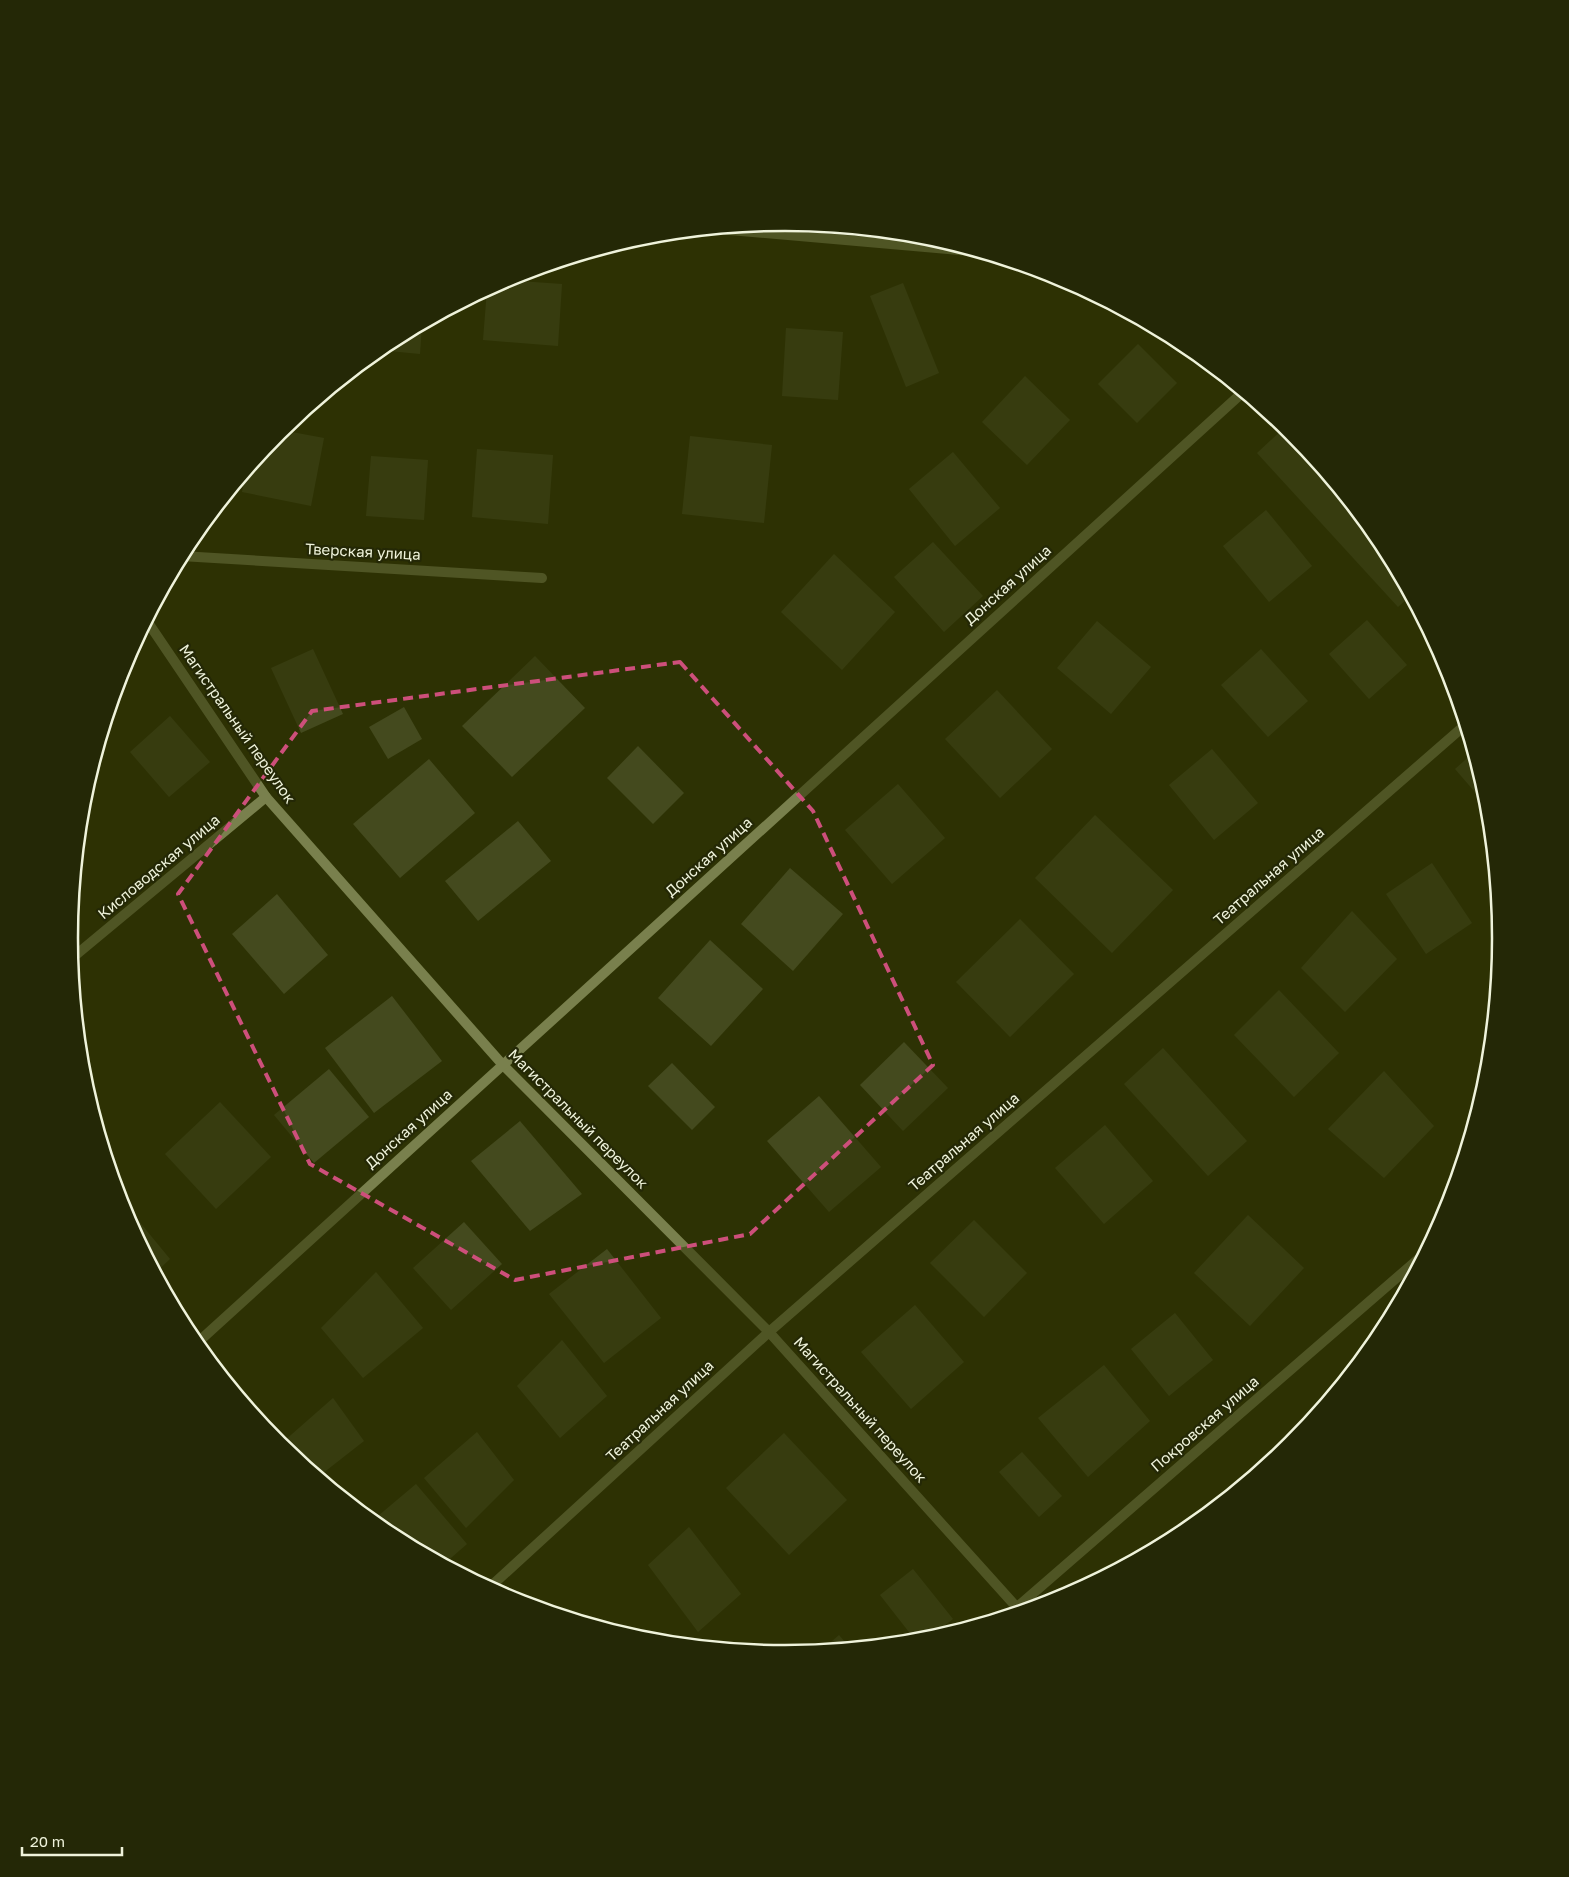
<svg xmlns="http://www.w3.org/2000/svg" width="1569" height="1877" viewBox="0 0 1569 1877" font-family="'Golos Text',sans-serif">
<style>
.building{fill:#444a1e}
.lines{fill:none;stroke-linecap:round;stroke-linejoin:round}
.minor{stroke:#79804d;stroke-width:10}
.marked{fill:none;stroke:#cd4f7b;stroke-width:4;stroke-dasharray:10 6;stroke-linejoin:round}
.labels{text-anchor:middle;stroke-width:4.5;stroke-linejoin:round;paint-order:stroke}
.street-label{font-size:15px;fill:#eff3db;stroke:#242806}
.rim{fill:none;stroke:#eff3db;stroke-width:2.5}
</style>
<rect width="100%" height="100%" fill="#2d3204"/>
<g class="building">
<polygon points="506,280 562,284 558,346 483,340 487,290"/>
<polygon points="903,283 939,373 906,387 870,296"/>
<polygon points="422,324 420,354 379,350 387,343"/>
<polygon points="786,328 843,332 838,400 782,396"/>
<polygon points="1168,336 1182,344 1229,382 1228,384"/>
<polygon points="1138,344 1177,383 1137,423 1098,384"/>
<polygon points="1025,376 1070,420 1027,465 982,422"/>
<polygon points="1285,427 1291,433 1380,541 1409,597 1398,607 1257,453"/>
<polygon points="281,430 324,438 311,506 242,492 246,472"/>
<polygon points="690,436 772,445 764,523 682,514"/>
<polygon points="477,449 553,455 548,524 472,517"/>
<polygon points="953,452 1000,508 955,546 909,489"/>
<polygon points="371,456 428,460 424,520 366,516"/>
<polygon points="1266,510 1312,566 1269,602 1223,546"/>
<polygon points="933,542 983,596 944,632 894,577"/>
<polygon points="834,554 895,612 842,670 781,612"/>
<polygon points="1367,620 1407,665 1369,699 1329,654"/>
<polygon points="1097,621 1151,667 1111,714 1057,668"/>
<polygon points="313,649 343,714 301,733 271,668"/>
<polygon points="1261,649 1308,701 1268,737 1221,685"/>
<polygon points="535,656 585,708 512,777 462,726"/>
<polygon points="997,690 1052,749 1000,798 945,739"/>
<polygon points="404,707 422,739 388,759 369,727"/>
<polygon points="170,716 210,762 169,797 130,752"/>
<polygon points="638,746 684,793 653,824 607,778"/>
<polygon points="1212,749 1258,803 1214,840 1169,785"/>
<polygon points="1473,753 1487,799 1487,806 1455,769"/>
<polygon points="429,759 475,813 400,878 353,824"/>
<polygon points="898,784 945,838 892,884 845,830"/>
<polygon points="1095,815 1173,890 1112,953 1035,878"/>
<polygon points="518,821 551,861 478,921 445,881"/>
<polygon points="1432,863 1472,923 1426,954 1386,894"/>
<polygon points="790,868 843,914 793,971 741,924"/>
<polygon points="277,894 328,955 284,994 232,934"/>
<polygon points="1352,911 1397,959 1345,1012 1301,968"/>
<polygon points="1020,919 1074,974 1010,1037 956,982"/>
<polygon points="710,940 763,989 711,1046 658,998"/>
<polygon points="1279,990 1339,1053 1294,1097 1234,1035"/>
<polygon points="392,996 442,1061 374,1113 325,1048"/>
<polygon points="904,1042 948,1088 903,1131 860,1085"/>
<polygon points="1163,1048 1247,1141 1208,1176 1124,1084"/>
<polygon points="672,1063 715,1107 692,1130 648,1086"/>
<polygon points="329,1069 369,1117 314,1163 274,1115"/>
<polygon points="1384,1071 1434,1126 1384,1178 1328,1129"/>
<polygon points="819,1096 881,1167 829,1212 767,1141"/>
<polygon points="220,1102 271,1157 216,1209 165,1154"/>
<polygon points="520,1121 582,1194 530,1231 471,1161"/>
<polygon points="1105,1125 1153,1181 1104,1224 1055,1168"/>
<polygon points="128,1208 170,1259 155,1273 123,1213"/>
<polygon points="1248,1215 1304,1268 1250,1326 1194,1273"/>
<polygon points="974,1220 1027,1273 984,1317 930,1263"/>
<polygon points="464,1222 502,1264 451,1310 413,1268"/>
<polygon points="607,1249 661,1318 604,1363 549,1294"/>
<polygon points="376,1272 423,1328 363,1378 321,1328"/>
<polygon points="915,1305 964,1362 911,1409 861,1352"/>
<polygon points="1175,1313 1213,1360 1169,1396 1131,1349"/>
<polygon points="562,1340 607,1396 560,1438 517,1386"/>
<polygon points="1104,1365 1150,1421 1088,1477 1038,1418"/>
<polygon points="333,1398 364,1441 318,1477 303,1465 283,1442"/>
<polygon points="477,1432 514,1480 466,1528 424,1478"/>
<polygon points="784,1433 847,1500 789,1555 726,1488"/>
<polygon points="1022,1452 1062,1496 1039,1517 999,1472"/>
<polygon points="416,1484 467,1544 444,1564 398,1540 378,1516"/>
<polygon points="689,1527 741,1594 698,1632 648,1565"/>
<polygon points="913,1569 953,1619 926,1640 916,1641 880,1595"/>
<polygon points="839,1635 850,1648 822,1650"/>
</g>
<g class="lines">
<g class="minor">
<polyline points="718,229 971,251"/>
<polyline points="181,556 542,578"/>
<polyline points="147,621 266,797 502,1064 769,1332 1020,1611"/>
<polyline points="71,959 266,797"/>
<polyline points="196,1344 1242,393"/>
<polyline points="489,1588 769,1332 1464,726"/>
<polyline points="1008,1615 1423,1255"/>
</g>
</g>
<path d="M0 0H1569V1877H0ZM 680,662 L 813,811 L 933,1065 L 750,1234 L 515,1280 L 310,1164 L 178,894 L 312,711 Z" fill="#2d3204" fill-opacity=".55" fill-rule="evenodd"/>
<path class="marked" d="M 680,662 L 813,811 L 933,1065 L 750,1234 L 515,1280 L 310,1164 L 178,894 L 312,711 Z"/>
<g class="labels">
<g class="street-label">
<text transform="translate(363 552) rotate(3)" y="5">Тверская улица</text>
<text transform="translate(1008 585) rotate(-42)" y="5">Донская улица</text>
<text transform="translate(237 724) rotate(55)" y="5">Магистральный переулок</text>
<text transform="translate(709 857) rotate(-42)" y="5">Донская улица</text>
<text transform="translate(159 867) rotate(-40)" y="5">Кисловодская улица</text>
<text transform="translate(1269 876) rotate(-41)" y="5">Театральная улица</text>
<text transform="translate(578 1119) rotate(45)" y="5">Магистральный переулок</text>
<text transform="translate(409 1129) rotate(-42)" y="5">Донская улица</text>
<text transform="translate(964 1142) rotate(-41)" y="5">Театральная улица</text>
<text transform="translate(860 1410) rotate(48)" y="5">Магистральный переулок</text>
<text transform="translate(660 1411) rotate(-43)" y="5">Театральная улица</text>
<text transform="translate(1205 1424) rotate(-41)" y="5">Покровская улица</text>
</g>
</g>
<path d="M0 0H1569V1877H0ZM78 938a707 707 0 1 1 1414 0a707 707 0 1 1-1414 0Z" fill="#242806" fill-rule="evenodd"/>
<path class="rim" d="M78 938a707 707 0 1 1 1414 0a707 707 0 1 1-1414 0Z"/>
<path d="M22 1847v8h100v-8" fill="none" stroke="#eff3db" stroke-width="2.5"/>
<text x="30" y="1847" font-size="15" fill="#eff3db" stroke="#242806" stroke-width="4" paint-order="stroke">20 m</text>
</svg>
